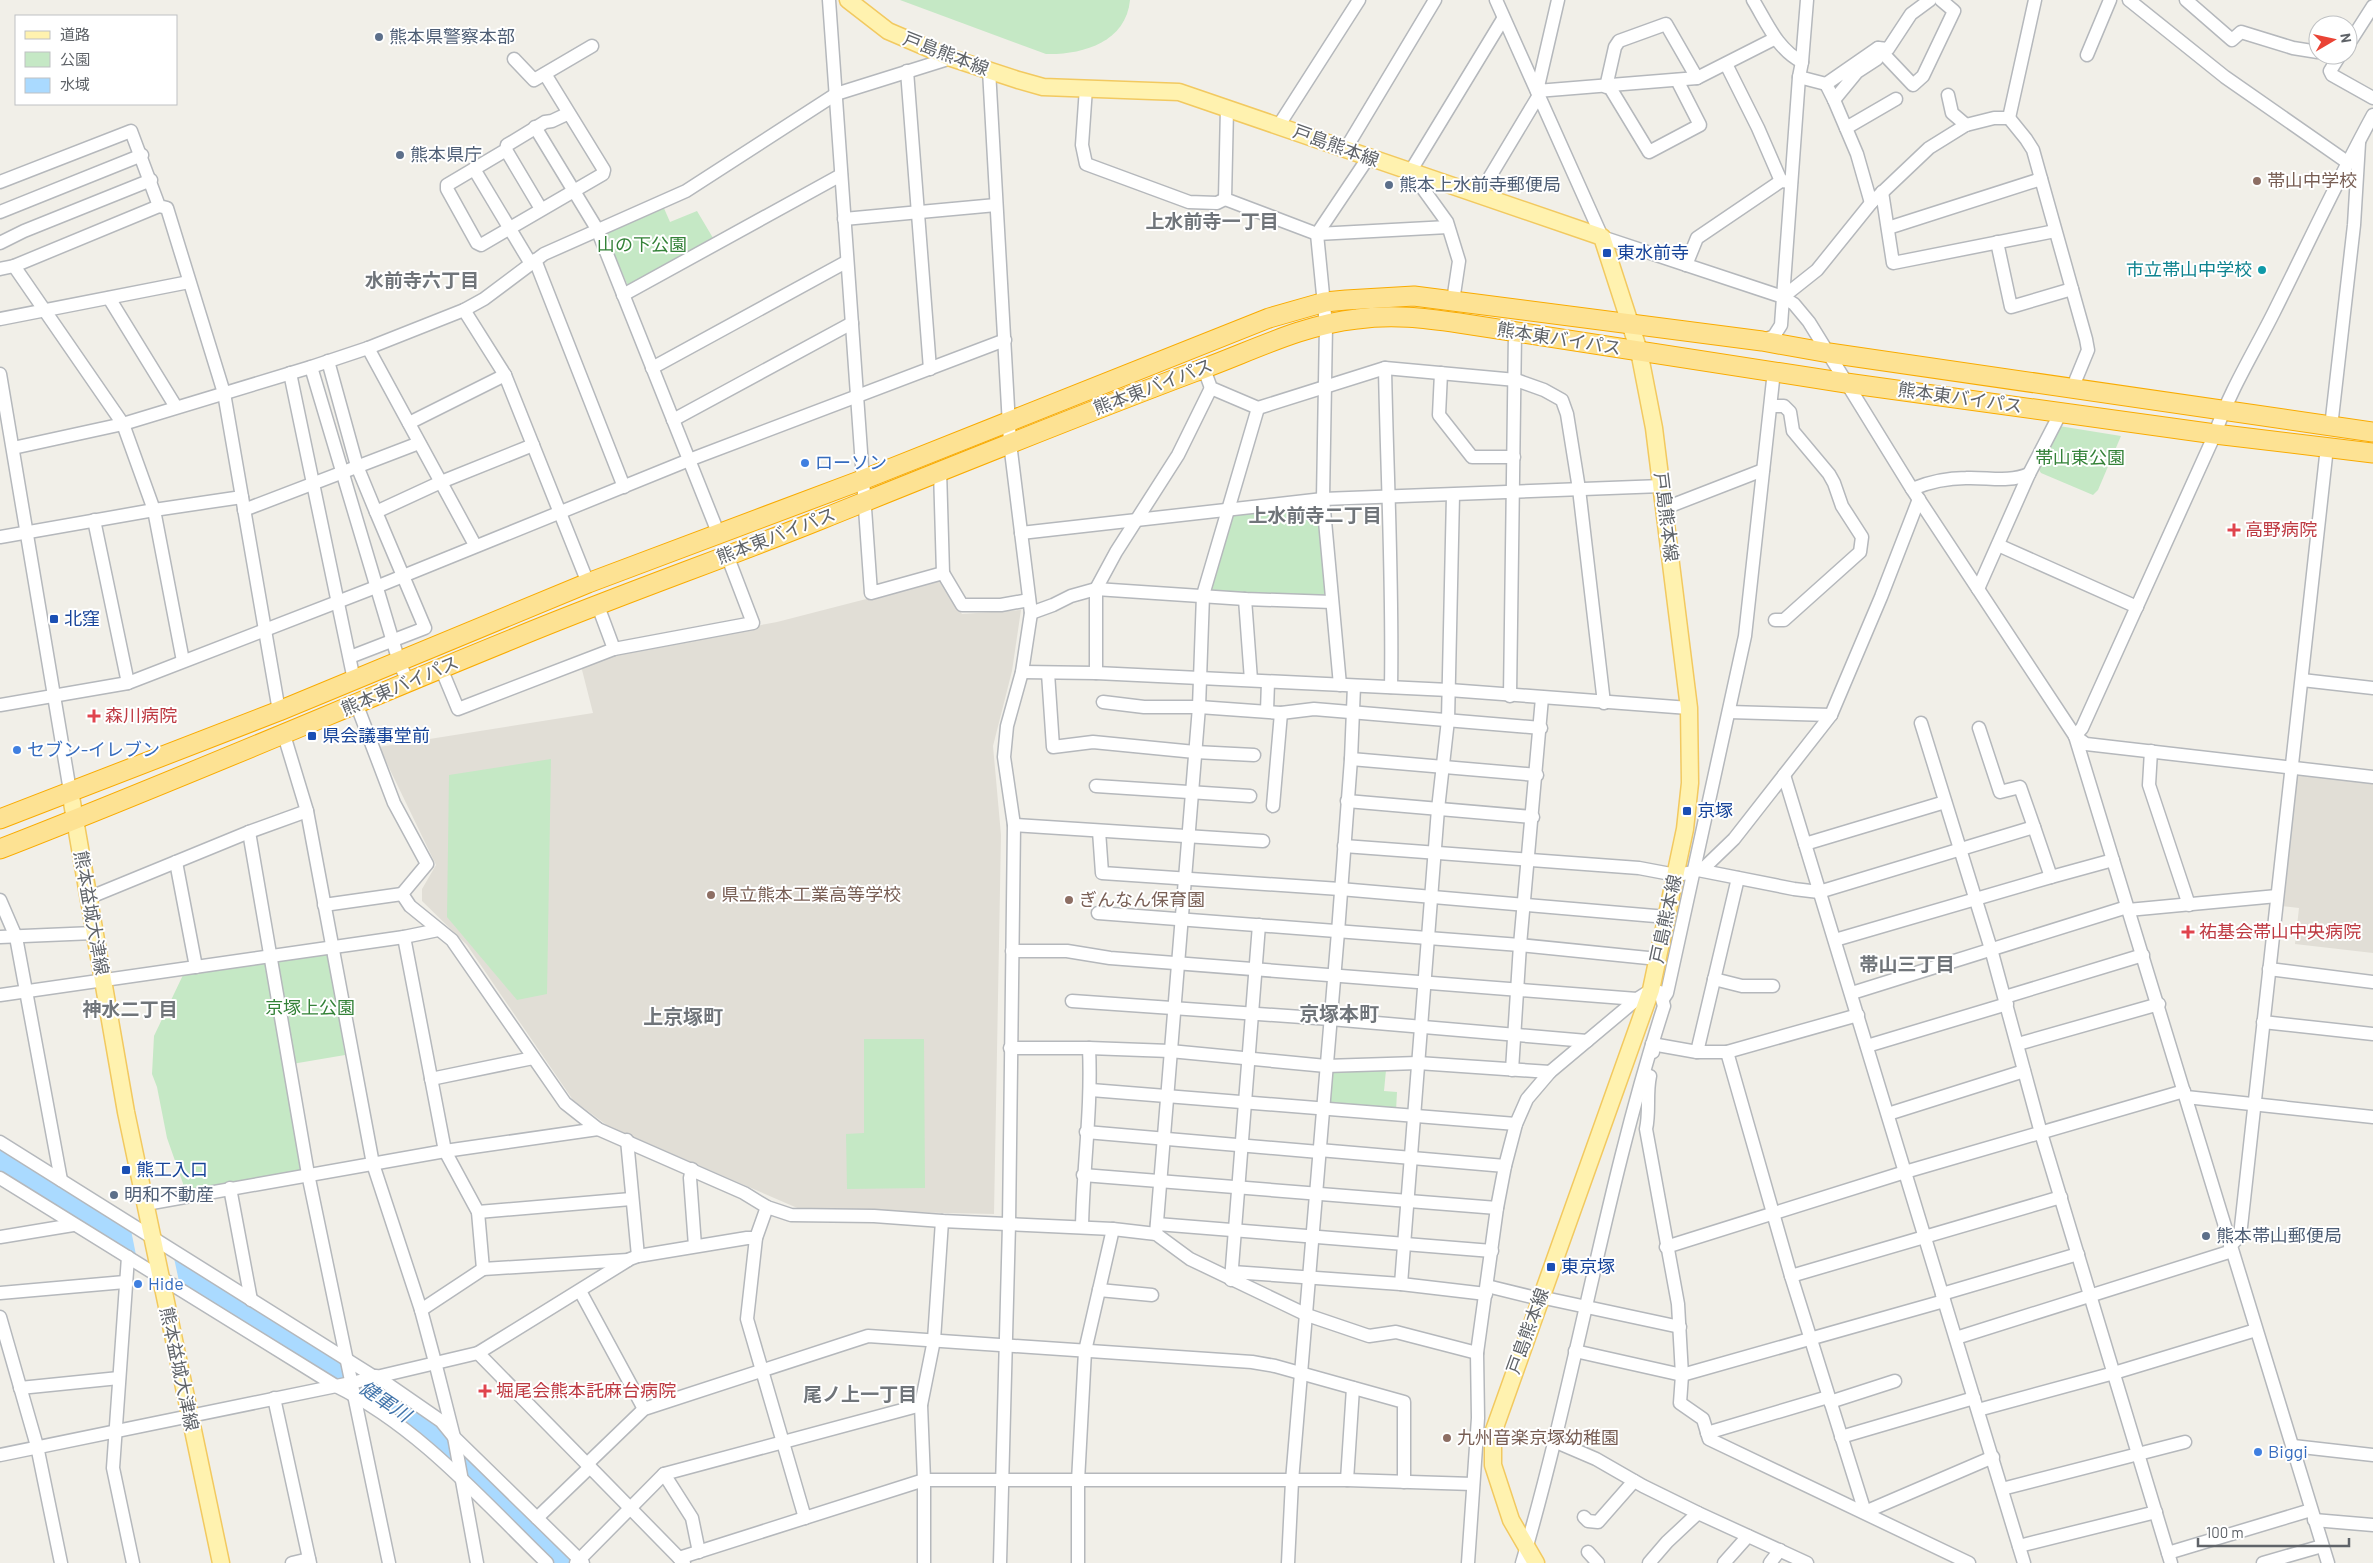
<svg xmlns="http://www.w3.org/2000/svg" width="2373" height="1563" viewBox="0 0 2373 1563" font-family="Barlow,'Noto Sans JP',sans-serif">
<style>
.education{fill:#e1ded6}
.green{fill:#c5e8c5}
.water{fill:#aadaff}
.lines{fill:none;stroke-linecap:round;stroke-linejoin:round}
.minor-casing{stroke:#b5b8bc;stroke-width:15}
.major-casing{stroke:#f2c960;stroke-width:19}
.highway-casing{stroke:#f9ab00;stroke-width:21}
.minor{stroke:#fff;stroke-width:12}
.major{stroke:#fff2af;stroke-width:16}
.highway{stroke:#fde293;stroke-width:19}
.service-dot{fill:#5c6f8a;stroke:#fff;stroke-width:2}
.education-dot{fill:#8d6e63;stroke:#fff;stroke-width:2}
.transit-dot{fill:#1a4fb4;stroke:#fff;stroke-width:2}
.culture-dot{fill:#0f9aa8;stroke:#fff;stroke-width:2}
.shop-dot{fill:#3f7fe0;stroke:#fff;stroke-width:2}
.health-dot{fill:#e0444e;stroke:#fff;stroke-width:2}
.labels{text-anchor:middle;stroke-width:4;stroke-linejoin:round;paint-order:stroke}
.service-label{font-size:18px;fill:#4e5e75;stroke:#fff;text-anchor:start}
.street-label{font-size:18px;fill:#5f6368;stroke:#fff}
.education-label{font-size:18px;fill:#785e54;stroke:#fff;text-anchor:start}
.park-label{font-size:18px;fill:#348238;stroke:#fff}
.transit-label{font-size:18px;fill:#164399;stroke:#fff;text-anchor:start}
.culture-label{font-size:18px;fill:#0d838f;stroke:#fff;text-anchor:end}
.shop-label{font-size:18px;fill:#366cbe;stroke:#fff;text-anchor:start}
.health-label{font-size:18px;fill:#be3a42;stroke:#fff;text-anchor:start}
.neighbourhood-label{font-size:19px;font-weight:bold;fill:#70757a;stroke:#fff}
.water-label{font-size:19px;font-style:italic;fill:#4174aa;stroke:#fff}
.quarter-label{font-size:20px;font-weight:bold;fill:#70757a;stroke:#fff}
</style>
<rect width="100%" height="100%" fill="#f1efe8"/>
<g class="education">
<polygon points="940,580 962,614 1021,610 1012,671 993,746 1001,835 994,1214 802,1210 608,1126 573,1100 467,945 422,901 422,889 436,865 379,747 593,713 581,666 616,652 777,622"/>
<polygon points="2293,772 2373,781 2373,953 2295,944 2299,908 2281,906"/>
</g>
<g class="green">
<path d="M 900,0 L 1130,0 C 1126,43 1081,55 1046,54 Z"/>
<polygon points="663,206 670,222 697,211 713,238 628,286 604,231"/>
<polygon points="2059,426 2121,436 2098,490 2093,495 2041,473 2038,468"/>
<polygon points="1317,508 1327,598 1211,592 1209,588 1234,515"/>
<polygon points="551,759 547,994 517,1000 447,917 449,775"/>
<polygon points="328,953 345,1055 292,1064 275,961"/>
<polygon points="266,961 302,1171 186,1192 167,1138 157,1087 152,1074 154,1036 183,975"/>
<polygon points="864,1039 924,1039 925,1188 847,1189 846,1134 864,1133"/>
<polygon points="1386,1070 1384,1091 1397,1092 1396,1111 1328,1105 1330,1072"/>
</g>
<g class="water">
<polygon points="0,1149 131,1230 136,1255 0,1171"/>
<polygon points="174,1258 432,1418 579,1563 554,1563 470,1483 312,1366 180,1286"/>
</g>
<g class="lines">
<defs>
<g id="minor">
<polyline points="829,0 871,593 943,573 962,605 1001,605 1029,600"/>
<polyline points="1496,0 1602,237 1783,297 1794,304 1809,322 1912,489 2075,736 2086,744 2373,777"/>
<polyline points="1558,0 1537,91 1697,78 1774,39"/>
<path d="M 1753,0 C 1767,23 1777,49 1802,62"/>
<polyline points="2129,0 2225,77 2347,162"/>
<polyline points="2186,0 2232,40 2241,32 2293,48 2318,52"/>
<polyline points="2348,45 2373,6"/>
<polyline points="1878,48 1913,85 1923,76 1954,11 1941,0"/>
<polyline points="2087,55 2110,0"/>
<polyline points="2340,55 2330,71 2332,75 2373,98"/>
<polyline points="514,59 534,80 592,46"/>
<polyline points="1877,59 1857,72 1834,100 1826,84 1878,48 1888,49 1911,14 1930,0"/>
<polyline points="1726,64 1758,128 1781,181"/>
<polyline points="989,70 1010,443 1031,613 1022,672 1007,726 1004,757 1014,825 1009,1224 1000,1563"/>
<polyline points="907,71 930,369"/>
<polyline points="545,74 604,170 603,174 481,245 477,243 447,189 447,185 506,150 507,145 545,122 552,121 569,113"/>
<polyline points="1799,77 1826,84"/>
<polyline points="1609,86 1649,152 1700,125 1677,80"/>
<polyline points="1606,87 1615,47 1619,41 1666,24 1697,78"/>
<polyline points="1086,88 1082,145 1086,164 1189,202 1217,203 1225,199"/>
<polyline points="1948,95 1952,113 1966,125"/>
<polyline points="1834,100 1857,154 1871,203"/>
<polyline points="1227,108 1225,199 1317,234 1448,227"/>
<polyline points="2009,118 2026,139 2033,150 2086,339 2088,350 2072,389"/>
<polyline points="2009,118 2035,0"/>
<polyline points="1279,125 1359,0"/>
<polyline points="535,127 597,229 719,535"/>
<polyline points="1846,128 1896,99"/>
<polyline points="506,150 541,209"/>
<polyline points="1345,150 1435,0"/>
<polyline points="474,169 531,264"/>
<polyline points="1410,172 1503,19"/>
<polyline points="1423,177 1421,186 1447,222 1459,261 1453,301"/>
<polyline points="0,182 131,131 159,206 167,208 224,393 279,711"/>
<polyline points="1882,192 1893,263 2055,231"/>
<polyline points="1479,195 1539,95"/>
<polyline points="0,212 142,155"/>
<polyline points="844,219 996,205"/>
<polyline points="1888,228 2041,179"/>
<polyline points="1997,242 2011,307 2072,289"/>
<polyline points="0,243 24,231 151,180"/>
<polyline points="535,260 624,487"/>
<polyline points="1686,265 1697,238 1781,181 1791,182"/>
<polyline points="14,266 123,424 154,510 183,661"/>
<polyline points="0,269 14,266 159,206"/>
<polyline points="623,295 841,175"/>
<polyline points="1783,297 1817,270 1871,203 1929,148 1966,125 1994,118 2009,118"/>
<polyline points="109,298 176,407"/>
<polyline points="464,310 505,375 588,583"/>
<polyline points="0,319 189,282"/>
<polyline points="1762,341 1774,336 1781,325 1799,77 1802,62 1807,0"/>
<polyline points="368,348 475,545"/>
<polyline points="328,361 357,466 376,512"/>
<polyline points="311,367 399,662 408,682"/>
<polyline points="652,368 846,262"/>
<path d="M 1385,368 C 1387,475 1393,581 1391,687"/>
<polyline points="1204,369 1211,388 1258,408 1385,368 1516,380 1544,390 1562,400 1567,414 1579,489 1604,703"/>
<polyline points="290,373 354,680"/>
<polyline points="1441,373 1439,415 1472,457 1514,457"/>
<polyline points="0,374 70,791"/>
<polyline points="1771,406 1784,406 1790,412 1793,431 1829,474 1834,483 1842,506 1862,537 1860,552 1784,620 1775,620"/>
<polyline points="673,420 852,323"/>
<polyline points="409,423 505,375"/>
<polyline points="2331,427 2354,225 2359,143"/>
<polyline points="13,448 123,424 311,367 368,348 464,310 484,299 544,254 686,191 836,94 951,58"/>
<polyline points="940,470 943,573"/>
<path d="M 1912,489 C 1929,482 1948,478 1966,478 C 1988,477 2008,483 2029,474"/>
<polyline points="1665,508 1763,470"/>
<polyline points="244,510 419,443"/>
<polyline points="94,520 128,683"/>
<polyline points="1021,533 1323,499 1662,486"/>
<polyline points="0,537 154,510 242,497"/>
<polyline points="1998,545 2137,607"/>
<polyline points="1978,589 2029,474 2061,412"/>
<polyline points="1245,599 1251,680"/>
<polyline points="1031,613 1053,605 1071,596 1096,589 1245,599 1332,602"/>
<polyline points="614,649 753,623 727,555"/>
<polyline points="350,657 425,628 376,512 441,482 533,445"/>
<polyline points="441,668 458,709 614,649 598,606"/>
<polyline points="1022,672 1096,673 1449,690 1689,708"/>
<polyline points="1048,673 1053,747 1093,742 1195,752 1254,755"/>
<polyline points="1096,673 1096,589 1116,552 1178,455 1211,388"/>
<polyline points="2302,680 2373,688"/>
<polyline points="1340,685 1323,499 1326,325 1317,234 1368,158"/>
<polyline points="1510,696 1515,332"/>
<polyline points="1103,702 1144,707 1199,707 1281,713 1314,709 1541,728"/>
<polyline points="356,703 394,803 427,864 402,894 410,906 452,940 565,1103 598,1129 744,1193 767,1207 791,1215 874,1216 942,1221 1113,1229 1156,1234 1190,1259 1307,1315 1369,1336 1396,1332 1477,1353"/>
<polyline points="0,705 128,683 376,587 689,460 1005,340"/>
<polyline points="1267,711 1268,682"/>
<polyline points="1729,712 1831,715"/>
<polyline points="1921,723 1991,949 2041,1133 2171,1563"/>
<polyline points="1979,728 2000,792 2020,787 2034,827"/>
<polyline points="284,735 307,811 373,1164 421,1310 435,1362 454,1437 477,1563"/>
<polyline points="2075,736 2328,1563"/>
<path d="M 2075,736 L 2082,728 L 2215,434 C 2229,392 2254,352 2274,312 C 2307,246 2338,179 2373,115"/>
<polyline points="2151,751 2149,785 2189,905"/>
<polyline points="1351,759 1537,775"/>
<polyline points="1784,775 2024,1563"/>
<polyline points="1096,786 1250,796"/>
<polyline points="1347,801 1533,817"/>
<polyline points="1273,806 1281,713"/>
<polyline points="1014,825 1263,841"/>
<polyline points="1099,831 1102,873 1340,889 1667,917"/>
<polyline points="249,832 308,1174 389,1563"/>
<polyline points="1805,844 1945,802"/>
<polyline points="1344,846 1639,868 1676,875 1694,872 1706,866 1734,839 1831,715 1881,597 1919,499"/>
<polyline points="176,862 196,967"/>
<polyline points="1698,870 1794,889 1819,892 2034,827 2051,877 2113,860"/>
<polyline points="88,898 249,832 307,811"/>
<polyline points="0,900 16,937 61,1180"/>
<polyline points="324,905 402,894"/>
<polyline points="2128,910 2277,896"/>
<polyline points="1098,913 1520,945 1658,959"/>
<polyline points="0,937 94,933"/>
<polyline points="404,937 445,1151 478,1212 483,1269 628,1260"/>
<polyline points="1835,940 2051,877"/>
<polyline points="1012,951 1067,951 1110,958 1637,999"/>
<polyline points="2269,969 2373,982"/>
<polyline points="1714,979 1742,986 1773,986"/>
<polyline points="1852,993 2127,907"/>
<polyline points="0,995 404,937 438,930"/>
<polyline points="2005,997 2143,955"/>
<polyline points="1663,999 1667,993 1745,636 1774,371"/>
<polyline points="1072,1001 1330,1019 1587,1041"/>
<polyline points="2263,1022 2373,1034"/>
<polyline points="2018,1044 2159,1004"/>
<polyline points="1867,1046 2007,1004"/>
<polyline points="1010,1048 1089,1048 1170,1051 1326,1066 1418,1063 1550,1072"/>
<polyline points="1653,1052 1652,1044 1697,1052 1727,1052 1858,1015"/>
<polyline points="1697,1052 1738,878"/>
<polyline points="1727,1052 1791,1276 1865,1512 1993,1457"/>
<polyline points="1512,1070 1520,945 1542,698"/>
<path d="M 1650,1076 C 1646,1094 1650,1112 1646,1129 L 1678,1304 L 1682,1375 L 1680,1403 L 1703,1419 L 1709,1439 L 1969,1563"/>
<polyline points="431,1079 533,1058"/>
<polyline points="1091,1090 1516,1124"/>
<polyline points="2186,1097 2373,1117"/>
<polyline points="1888,1114 2024,1071"/>
<polyline points="1086,1132 1319,1152"/>
<polyline points="627,1140 638,1256"/>
<polyline points="0,1142 373,1376"/>
<polyline points="1319,1150 1505,1166"/>
<polyline points="692,1169 690,1178 695,1246"/>
<polyline points="1083,1175 1497,1208"/>
<path d="M 0,1178 L 336,1386 C 418,1426 482,1500 547,1563"/>
<polyline points="230,1188 251,1300"/>
<polyline points="146,1204 445,1151 598,1129"/>
<polyline points="767,1207 756,1238 747,1319 805,1518"/>
<polyline points="478,1212 631,1199"/>
<polyline points="1157,1224 1492,1251"/>
<path d="M 1082,1227 C 1083,1167 1092,1108 1089,1048"/>
<polyline points="1156,1234 1199,707 1203,595 1258,408"/>
<polyline points="0,1237 73,1225"/>
<polyline points="2230,1246 2240,1236 2327,447"/>
<polyline points="1666,1247 1905,1172 2184,1091"/>
<polyline points="128,1257 113,1468 133,1563"/>
<polyline points="1232,1272 1401,1284 1486,1294"/>
<polyline points="1791,1276 2061,1197"/>
<polyline points="1231,1280 1259,925"/>
<polyline points="1401,1284 1438,809 1448,720 1453,495"/>
<polyline points="1487,1286 1540,1299"/>
<polyline points="1099,1290 1152,1295"/>
<polyline points="580,1291 644,1409"/>
<polyline points="0,1293 125,1282"/>
<polyline points="1942,1294 2078,1254"/>
<polyline points="1540,1297 1680,1327"/>
<polyline points="421,1310 483,1269"/>
<polyline points="0,1317 37,1446 61,1563"/>
<polyline points="1956,1338 2232,1251"/>
<polyline points="1575,1351 1682,1375 1944,1301"/>
<polyline points="478,1353 684,1563"/>
<polyline points="376,1376 441,1421 454,1437 583,1563"/>
<polyline points="20,1388 119,1378"/>
<polyline points="274,1398 310,1563"/>
<polyline points="1830,1402 1895,1381"/>
<polyline points="1978,1410 2114,1373 2256,1330"/>
<polyline points="1707,1433 1828,1397"/>
<polyline points="1841,1437 1974,1398"/>
<polyline points="1554,1441 1596,1459 1643,1486 1698,1513 1807,1563"/>
<polyline points="2293,1446 2373,1455"/>
<polyline points="0,1455 351,1383 478,1353 630,1259 638,1256 747,1238 756,1238"/>
<polyline points="587,1464 644,1409 868,1336 1252,1362 1275,1366 1404,1402 1404,1482"/>
<polyline points="664,1474 692,1518 699,1552"/>
<polyline points="1347,1480 1353,1388"/>
<polyline points="2002,1489 2185,1442"/>
<polyline points="1584,1517 1588,1521 1598,1522 1634,1481"/>
<polyline points="537,1518 590,1467"/>
<polyline points="2314,1520 2373,1525"/>
<polyline points="2019,1546 2156,1512"/>
<polyline points="1588,1552 1598,1563"/>
<polyline points="2168,1553 2311,1510"/>
<polyline points="679,1558 924,1480 1347,1480 1473,1484"/>
<polyline points="292,1563 309,1559"/>
<polyline points="576,1563 664,1474 921,1405"/>
<polyline points="924,1563 924,1480 921,1405 934,1340 942,1221"/>
<polyline points="1078,1563 1078,1481 1085,1351 1113,1229"/>
<polyline points="1288,1563 1292,1481 1338,932 1351,759 1354,686"/>
<path d="M 1468,1563 L 1478,1418 L 1477,1353 L 1497,1208 L 1505,1166 L 1516,1124 L 1527,1099 L 1550,1072 L 1637,999 L 1651,990 L 1660,992 L 1664,1006 C 1605,1188 1576,1379 1522,1563"/>
<polyline points="1649,1563 1667,1542 1698,1513"/>
<polyline points="1724,1563 1748,1536"/>
<polyline points="1770,1563 1780,1550"/>
<polyline points="2263,1563 2322,1546"/>
</g>
<g id="major">
<polyline points="848,0 888,31 951,58 1018,80 1043,87 1179,92 1602,237 1639,351 1654,428 1689,708 1690,783 1685,829 1651,990 1493,1433 1493,1465 1511,1520 1536,1563"/>
<polyline points="70,791 126,1112 221,1563"/>
</g>
<g id="highway">
<polyline points="0,819 279,711 588,583 862,480 1269,318 1325,302 1346,300 1414,296 1453,301 1762,341 1829,353 2373,432"/>
<path d="M 0,849 C 173,782 343,708 515,638 C 616,596 720,560 822,519 C 946,469 1069,419 1194,372 C 1248,353 1300,325 1357,319 C 1393,314 1424,318 1459,323 L 1846,383 L 2215,434 L 2373,453"/>
</g>
</defs>
<use href="#minor" class="minor-casing"/>
<use href="#major" class="major-casing"/>
<use href="#highway" class="highway-casing"/>
<use href="#minor" class="minor"/>
<use href="#major" class="major"/>
<use href="#highway" class="highway"/>
</g>
<g class="service-dot">
<circle cx="379" cy="37" r="5"/>
<circle cx="400" cy="155" r="5"/>
<circle cx="1389" cy="185" r="5"/>
<circle cx="114" cy="1195" r="5"/>
<circle cx="2206" cy="1236" r="5"/>
</g>
<g class="education-dot">
<circle cx="2257" cy="181" r="5"/>
<circle cx="711" cy="895" r="5"/>
<circle cx="1069" cy="900" r="5"/>
<circle cx="1447" cy="1438" r="5"/>
</g>
<g class="transit-dot">
<rect x="1602" y="248" width="10" height="10" rx="2.5"/>
<rect x="49" y="614" width="10" height="10" rx="2.5"/>
<rect x="307" y="731" width="10" height="10" rx="2.5"/>
<rect x="1682" y="806" width="10" height="10" rx="2.5"/>
<rect x="121" y="1165" width="10" height="10" rx="2.5"/>
<rect x="1546" y="1262" width="10" height="10" rx="2.5"/>
</g>
<circle class="culture-dot" cx="2262" cy="270" r="5"/>
<g class="shop-dot">
<circle cx="805" cy="463" r="5"/>
<circle cx="17" cy="750" r="5"/>
<circle cx="138" cy="1284" r="5"/>
<circle cx="2258" cy="1452" r="5"/>
</g>
<g class="health-dot">
<path d="M2231.5 522.5h5v5h5v5h-5v5h-5v-5h-5v-5h5z"/>
<path d="M91.5 708.5h5v5h5v5h-5v5h-5v-5h-5v-5h5z"/>
<path d="M2185.5 924.5h5v5h5v5h-5v5h-5v-5h-5v-5h5z"/>
<path d="M482.5 1383.5h5v5h5v5h-5v5h-5v-5h-5v-5h5z"/>
</g>
<g class="labels">
<g class="service-label">
<text x="389" y="43">熊本県警察本部</text>
<text x="410" y="161">熊本県庁</text>
<text x="1399" y="191">熊本上水前寺郵便局</text>
<text x="124" y="1201">明和不動産</text>
<text x="2216" y="1242">熊本帯山郵便局</text>
</g>
<g class="street-label">
<text transform="translate(946 54) rotate(21)" y="6">戸島熊本線</text>
<text transform="translate(1336 146) rotate(20)" y="6">戸島熊本線</text>
<text transform="translate(1559 339) rotate(9)" y="6">熊本東バイパス</text>
<text transform="translate(1153 387) rotate(-21)" y="6">熊本東バイパス</text>
<text transform="translate(1960 398) rotate(8)" y="6">熊本東バイパス</text>
<text transform="translate(1666 517) rotate(83)" y="6">戸島熊本線</text>
<text transform="translate(776 536) rotate(-21)" y="6">熊本東バイパス</text>
<text transform="translate(400 686) rotate(-23)" y="6">熊本東バイパス</text>
<text transform="translate(91 913) rotate(80)" y="6">熊本益城大津線</text>
<text transform="translate(1666 919) rotate(-78)" y="6">戸島熊本線</text>
<text transform="translate(1528 1331) rotate(-70)" y="6">戸島熊本線</text>
<text transform="translate(179 1369) rotate(78)" y="6">熊本益城大津線</text>
</g>
<g class="education-label">
<text x="2267" y="187">帯山中学校</text>
<text x="721" y="901">県立熊本工業高等学校</text>
<text x="1079" y="906">ぎんなん保育園</text>
<text x="1457" y="1444">九州音楽京塚幼稚園</text>
</g>
<g class="park-label">
<text x="642" y="251">山の下公園</text>
<text x="2080" y="464">帯山東公園</text>
<text x="310" y="1014">京塚上公園</text>
</g>
<g class="transit-label">
<text x="1617" y="259">東水前寺</text>
<text x="64" y="625">北窪</text>
<text x="322" y="742">県会議事堂前</text>
<text x="1697" y="817">京塚</text>
<text x="136" y="1176">熊工入口</text>
<text x="1561" y="1273">東京塚</text>
</g>
<g class="culture-label">
<text x="2252" y="276">市立帯山中学校</text>
</g>
<g class="shop-label">
<text x="815" y="469">ローソン</text>
<text x="27" y="756">セブン-イレブン</text>
<text x="148" y="1290">Hide</text>
<text x="2268" y="1458">Biggi</text>
</g>
<g class="health-label">
<text x="2245" y="536">高野病院</text>
<text x="105" y="722">森川病院</text>
<text x="2199" y="938">祐基会帯山中央病院</text>
<text x="496" y="1397">堀尾会熊本託麻台病院</text>
</g>
<g class="neighbourhood-label">
<text x="1212" y="228">上水前寺一丁目</text>
<text x="422" y="287">水前寺六丁目</text>
<text x="1315" y="522">上水前寺二丁目</text>
<text x="1907" y="971">帯山三丁目</text>
<text x="130" y="1016">神水二丁目</text>
<text x="860" y="1401">尾ノ上一丁目</text>
</g>
<g class="water-label">
<text transform="translate(385 1401) rotate(34)" y="7">健軍川</text>
</g>
<g class="quarter-label">
<text x="1339" y="1021">京塚本町</text>
<text x="683" y="1024">上京塚町</text>
</g>
</g>
<rect x="15" y="15" width="162" height="90" fill="#ffffff" stroke="#bfc1c3"/>
<rect x="25" y="31" width="25" height="8" fill="#fff2af" stroke="#bfc1c3"/>
<text x="60" y="40" font-size="15" fill="#5f6368">道路</text>
<rect x="25" y="52" width="25" height="15" fill="#c5e8c5" stroke="#bfc1c3"/>
<text x="60" y="65" font-size="15" fill="#5f6368">公園</text>
<rect x="25" y="78" width="25" height="15" fill="#aadaff" stroke="#bfc1c3"/>
<text x="60" y="90" font-size="15" fill="#5f6368">水域</text>
<g transform="translate(2333 40) rotate(81)"><circle r="24" fill="#ffffff" stroke="#bfc1c3"/>
<path d="M0-4L9 19L0 12L-9 19Z" fill="#ea4335"/>
<text y="-8" font-size="14" font-weight="bold" text-anchor="middle" fill="#5f6368">N</text>
</g>
<path d="M2198 1538v8h151v-8" fill="none" stroke="#5f6368" stroke-width="2.5"/>
<text x="2206" y="1538" font-size="15" fill="#5f6368" stroke="#ffffff" stroke-width="4" paint-order="stroke">100 m</text>
</svg>
